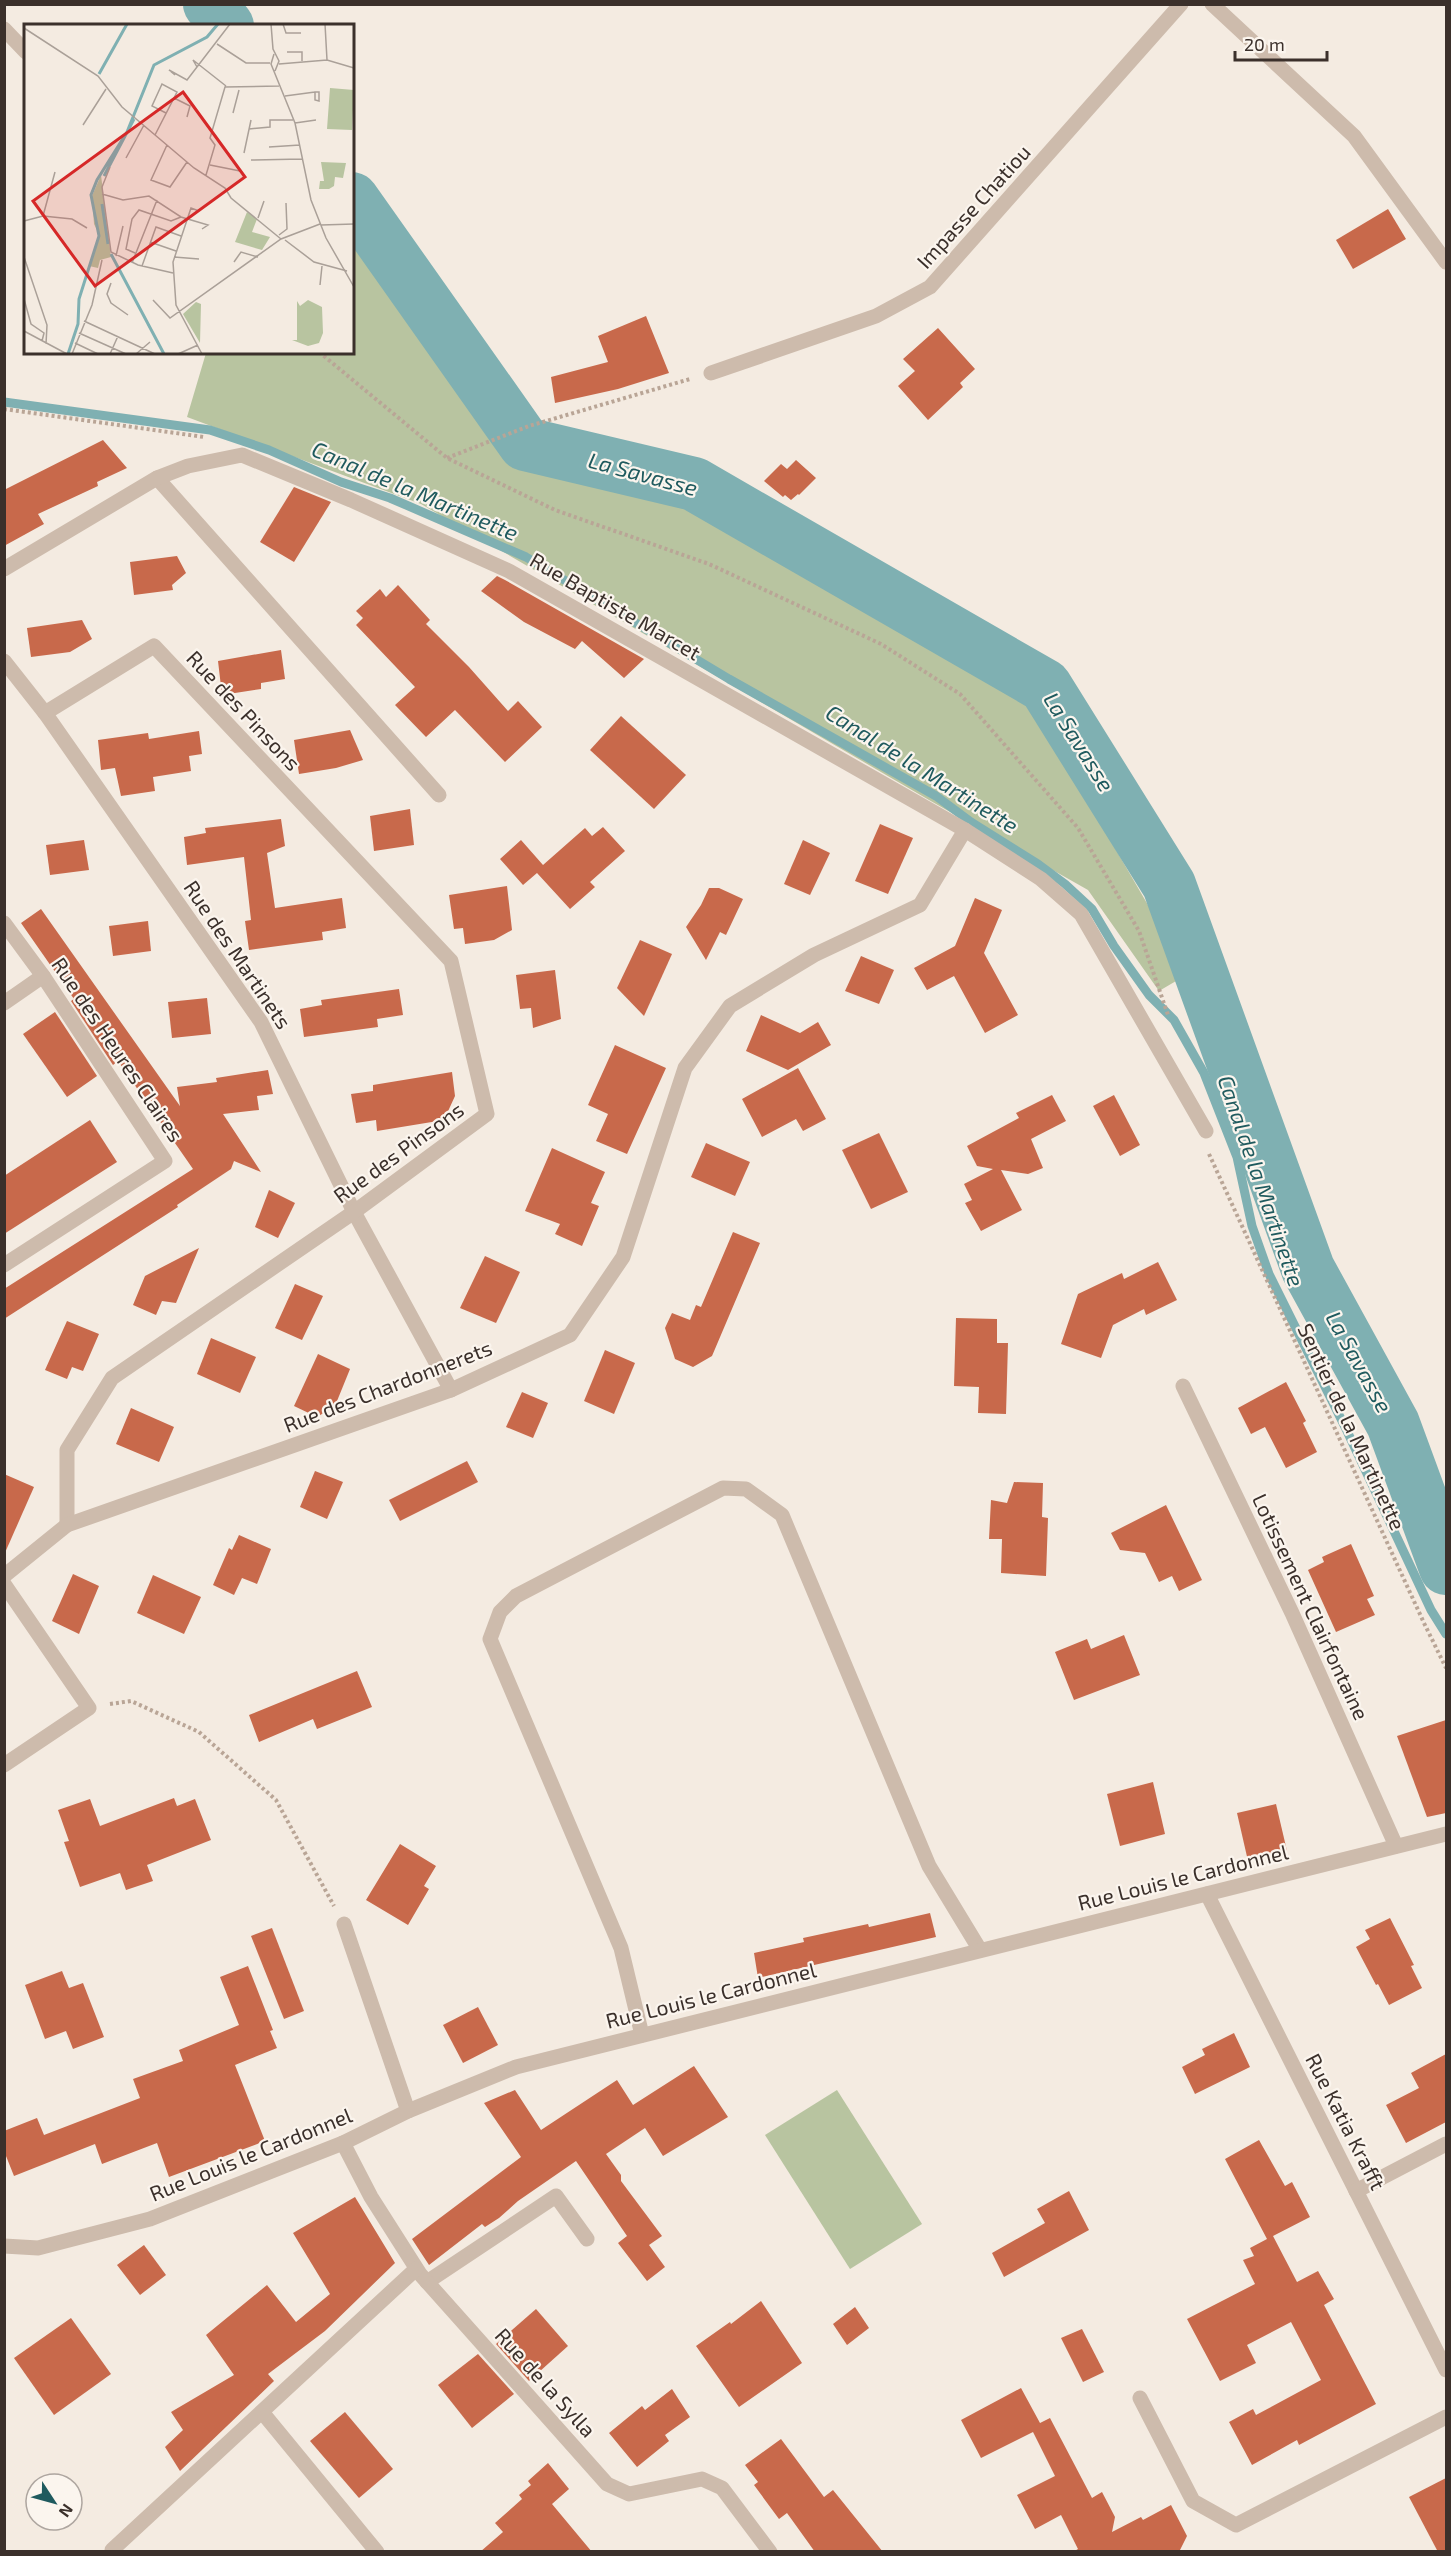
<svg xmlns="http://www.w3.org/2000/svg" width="1451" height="2556" viewBox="0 0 1451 2556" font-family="'Exo 2',sans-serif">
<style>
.green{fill:#b8c4a0}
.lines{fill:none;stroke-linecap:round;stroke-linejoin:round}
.stream{stroke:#7fb0b2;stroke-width:9}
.river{stroke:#7fb0b2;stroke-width:54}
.building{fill:#c8694b}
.path{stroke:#b9a596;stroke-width:4;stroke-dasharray:3 3;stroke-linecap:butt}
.service{stroke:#cdbbac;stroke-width:15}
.minor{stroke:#cdbbac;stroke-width:15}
.labels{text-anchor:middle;stroke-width:4.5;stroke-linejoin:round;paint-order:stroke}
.street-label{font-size:21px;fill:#3b302b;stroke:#fbf5ee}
.water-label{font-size:22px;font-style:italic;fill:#1f5a5e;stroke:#fbf5ee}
.inset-river{fill:none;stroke:#7fb0b2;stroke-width:3}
.inset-road{fill:none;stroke:#aaa098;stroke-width:1.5}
.view{fill:#d62828;fill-opacity:0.15;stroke:#d62828;stroke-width:3}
.inset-edge{fill:none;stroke:#3b302b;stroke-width:3}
</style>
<rect width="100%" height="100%" fill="#f4ebe1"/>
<g class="green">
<polygon points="353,222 511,459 690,494 1029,700 1188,974 1159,991 1088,890 929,800 421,504 187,417 206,353 352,352"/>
<polygon points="837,2090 922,2224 850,2269 765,2135"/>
</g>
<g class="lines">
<polyline class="stream" points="4,402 210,430 269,450 341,482 390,498 526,557 729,679 936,796 971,822 1038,864 1065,884 1092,909 1114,946 1149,995 1174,1020 1204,1073 1237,1157 1252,1226 1269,1274 1347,1431 1431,1610 1446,1634"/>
<g class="river">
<polyline points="210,4 227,26"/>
<polyline points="352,199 525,444 694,484 1045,686 1169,885 1308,1269 1393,1424 1446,1568"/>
</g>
</g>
<g class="building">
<polygon points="1388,209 1406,239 1353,269 1336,240"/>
<polygon points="646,316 669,373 618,389 555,403 551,377 608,362 598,336"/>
<polygon points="938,328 975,369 960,383 963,387 928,420 898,386 915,371 903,359"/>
<polygon points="103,440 127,468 97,482 98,486 38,514 44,524 4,546 4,490"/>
<polygon points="796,460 816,478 799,495 798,494 791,500 785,495 783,497 764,481 781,464 787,469"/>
<polygon points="294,487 331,502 294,562 260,542"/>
<polygon points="177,556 186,573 172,585 173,590 134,595 130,562"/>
<polygon points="497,576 505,580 644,659 624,678 582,641 575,649 524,622 481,591"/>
<polygon points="398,585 430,620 426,624 469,667 508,711 518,701 542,727 505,762 455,710 426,737 395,705 415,687 356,625 363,618 356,611 380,589 386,597"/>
<polygon points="82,620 92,639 70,652 31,657 27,628"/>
<polygon points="281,650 285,679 261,683 261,689 222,695 218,661"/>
<polygon points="621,716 686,775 654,809 590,750"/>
<polygon points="350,730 363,760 336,768 299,774 294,740"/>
<polygon points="199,731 202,754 189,756 191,771 153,777 155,791 121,796 115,768 101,770 98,740 148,733 149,739"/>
<polygon points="410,809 414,845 374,851 370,816"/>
<polygon points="281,819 285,846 267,853 275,908 342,898 346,928 322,932 323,940 249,950 245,921 251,920 244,857 187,865 184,837 206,833 205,828"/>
<polygon points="880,824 913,838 888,894 855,881"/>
<polygon points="603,827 625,851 590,882 595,887 570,909 537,873 523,885 500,859 521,840 543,865 585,828 592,836"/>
<polygon points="84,840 89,870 50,875 46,845"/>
<polygon points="803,840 830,853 810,895 784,884"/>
<polygon points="507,886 512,930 494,940 465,944 463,928 454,929 449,895"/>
<polygon points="709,888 719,888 743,899 726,935 720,932 706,960 686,927 701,905"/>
<polygon points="975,898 1002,910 984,953 1018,1015 985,1033 954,976 927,990 914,968 955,946"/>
<polygon points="41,909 180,1106 177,1087 217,1082 216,1078 268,1070 273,1094 257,1096 259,1110 223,1114 261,1172 234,1161 231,1169 177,1205 178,1207 4,1319 4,1289 193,1169 118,1061 113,1065 71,1001 74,999 21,923"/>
<polygon points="148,921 151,951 113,956 109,926"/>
<polygon points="640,940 672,954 644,1016 617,988"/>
<polygon points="861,956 894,970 879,1004 845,991"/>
<polygon points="555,970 561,1019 533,1028 531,1008 520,1009 516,975"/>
<polygon points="399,989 403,1015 377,1019 378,1027 304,1037 300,1009 322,1005 321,1000"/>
<polygon points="207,998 211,1034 172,1038 168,1002"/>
<polygon points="55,1012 97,1076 67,1097 23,1034"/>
<polygon points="761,1015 800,1033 818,1022 831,1045 788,1070 746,1051"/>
<polygon points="615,1045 666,1068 627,1154 596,1141 608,1114 588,1105"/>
<polygon points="798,1068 826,1119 803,1131 796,1119 762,1137 742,1099"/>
<polygon points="452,1072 455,1096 444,1120 377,1131 376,1120 356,1123 351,1094 373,1091 373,1085"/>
<polygon points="1052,1095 1066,1121 1031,1139 1043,1168 1028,1174 1001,1170 1022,1210 981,1231 965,1203 972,1200 964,1184 993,1169 977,1166 967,1146 1019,1118 1016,1113"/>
<polygon points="1114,1095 1140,1145 1120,1156 1093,1106"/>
<polygon points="90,1120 117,1162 4,1234 4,1176"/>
<polygon points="879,1133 908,1192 871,1209 842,1150"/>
<polygon points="706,1143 750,1162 735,1196 691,1177"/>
<polygon points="552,1148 605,1172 591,1203 599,1206 582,1246 555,1234 560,1224 525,1211"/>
<polygon points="269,1190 295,1203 278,1238 255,1227"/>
<polygon points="733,1232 760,1243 712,1356 693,1367 675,1359 665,1328 672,1313 690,1320 696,1305 701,1307"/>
<polygon points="199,1248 176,1303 162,1301 156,1315 133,1305 145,1276"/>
<polygon points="485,1256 520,1272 496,1323 460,1308"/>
<polygon points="1158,1262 1177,1300 1146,1315 1144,1309 1113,1325 1101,1358 1061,1344 1078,1294 1122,1273 1124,1279"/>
<polygon points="295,1284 323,1296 302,1340 275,1328"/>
<polygon points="956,1318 997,1319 997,1343 1008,1343 1006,1414 978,1413 979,1387 954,1386"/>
<polygon points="67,1321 99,1334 83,1371 72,1367 67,1379 45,1370"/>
<polygon points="211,1338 256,1357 240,1393 197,1374"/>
<polygon points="605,1350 635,1363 614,1414 584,1401"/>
<polygon points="318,1354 350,1369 335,1406 317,1417 294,1406"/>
<polygon points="1286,1382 1306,1421 1303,1423 1317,1452 1286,1468 1265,1427 1251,1434 1238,1408"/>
<polygon points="522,1392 548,1403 533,1438 506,1427"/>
<polygon points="131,1408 174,1427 159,1462 116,1444"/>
<polygon points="467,1461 478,1482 400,1521 389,1500"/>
<polygon points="315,1471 343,1482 327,1519 300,1507"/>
<polygon points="4,1474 34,1487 4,1555"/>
<polygon points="1014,1482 1043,1483 1042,1517 1048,1518 1046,1576 1001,1573 1002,1539 989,1539 991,1500 1007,1503"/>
<polygon points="1166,1505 1202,1580 1179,1591 1172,1576 1159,1582 1145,1553 1120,1550 1111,1533"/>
<polygon points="239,1535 271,1549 257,1584 242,1578 234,1595 213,1585 229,1548 232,1550"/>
<polygon points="1351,1544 1374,1596 1367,1599 1375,1615 1336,1632 1308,1570 1324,1562 1322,1557"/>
<polygon points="73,1574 99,1586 79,1634 52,1621"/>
<polygon points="153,1575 201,1597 184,1634 137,1613"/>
<polygon points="1124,1635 1140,1675 1074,1700 1055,1652 1087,1639 1091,1649"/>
<polygon points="357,1671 372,1707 317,1729 313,1719 259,1742 249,1715"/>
<polygon points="1446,1720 1446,1813 1427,1817 1397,1736"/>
<polygon points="1153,1782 1165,1834 1120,1846 1107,1794"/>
<polygon points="174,1798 177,1806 195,1799 211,1840 147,1865 153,1881 126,1890 120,1873 80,1887 64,1842 69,1841 58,1810 90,1799 100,1826"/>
<polygon points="1276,1804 1287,1851 1248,1861 1237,1813"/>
<polygon points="400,1844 436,1866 424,1886 429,1889 408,1925 366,1900"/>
<polygon points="930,1913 936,1937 758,1978 754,1953 804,1942 803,1938 868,1924 869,1927"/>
<polygon points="1390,1918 1414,1965 1411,1966 1422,1988 1389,2005 1378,1984 1376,1985 1356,1947 1370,1939 1365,1930"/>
<polygon points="272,1928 304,2011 284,2019 251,1936"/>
<polygon points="248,1966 273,2030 270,2031 277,2048 235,2065 265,2141 169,2177 157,2143 102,2164 95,2144 14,2176 4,2151 4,2131 37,2118 44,2135 140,2098 133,2079 183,2061 179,2050 239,2025 220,1977"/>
<polygon points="62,1971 69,1988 83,1983 104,2037 73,2049 66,2031 45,2039 25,1985"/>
<polygon points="478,2007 498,2045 463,2063 443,2025"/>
<polygon points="1234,2033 1250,2067 1195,2094 1182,2067 1205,2055 1202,2049"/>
<polygon points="1446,2054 1446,2122 1406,2143 1386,2105 1419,2088 1411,2073"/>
<polygon points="694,2066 728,2117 663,2156 645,2128 606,2154 621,2175 621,2181 662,2236 649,2245 665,2267 647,2281 618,2243 627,2236 576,2161 518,2201 499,2218 485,2227 482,2224 429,2265 412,2239 521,2157 484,2103 515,2090 541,2130 617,2080 633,2105"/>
<polygon points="1259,2140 1285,2186 1292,2182 1310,2217 1273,2236 1297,2282 1318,2271 1334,2299 1324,2305 1376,2404 1299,2445 1297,2440 1252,2465 1229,2422 1253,2409 1256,2415 1321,2380 1291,2322 1247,2345 1256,2363 1220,2381 1187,2319 1255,2284 1243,2260 1254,2256 1250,2248 1267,2239 1225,2159"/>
<polygon points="1069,2191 1089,2230 1004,2277 992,2253 1045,2223 1037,2209"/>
<polygon points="355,2197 395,2263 325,2331 268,2374 274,2381 180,2471 165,2447 183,2430 171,2412 234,2375 206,2335 267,2285 296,2322 330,2294 293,2233"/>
<polygon points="144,2245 166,2275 140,2295 117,2265"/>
<polygon points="761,2301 802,2363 739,2407 696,2346 730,2322 731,2324"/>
<polygon points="855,2307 869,2328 847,2345 833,2324"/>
<polygon points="536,2309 568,2346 529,2381 496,2344"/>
<polygon points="71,2318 111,2374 54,2415 14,2358"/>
<polygon points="1082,2329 1104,2372 1083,2382 1061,2338"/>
<polygon points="478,2354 514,2394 472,2428 438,2385"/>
<polygon points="1021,2388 1040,2423 1050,2418 1092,2498 1102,2492 1115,2517 1112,2532 1141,2517 1143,2520 1171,2505 1187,2536 1179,2552 1073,2552 1078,2549 1061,2515 1035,2529 1017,2495 1055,2476 1033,2432 981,2458 961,2420"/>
<polygon points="672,2389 690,2417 665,2435 669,2441 637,2467 609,2433 642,2406 645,2410"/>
<polygon points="345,2412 393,2469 359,2498 310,2441"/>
<polygon points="781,2439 824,2497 833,2490 883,2552 815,2552 787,2513 779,2519 754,2485 758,2482 745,2465"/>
<polygon points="548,2463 569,2489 552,2504 592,2552 480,2552 503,2532 495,2523 522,2499 519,2495 531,2485 528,2481"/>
<polygon points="1446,2478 1446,2552 1438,2552 1409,2497"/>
</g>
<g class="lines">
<g class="path">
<polyline points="319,352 447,458 555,510 709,564 881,644 960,694 1078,828 1139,931 1168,1015"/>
<polyline points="4,409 204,437"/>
<polyline points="447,458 529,426 690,379"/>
<polyline points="1209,1154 1424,1623 1446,1668"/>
<polyline points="110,1704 131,1701 199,1732 276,1800 334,1906"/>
</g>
<g class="service">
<polyline points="427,2282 556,2196 587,2239"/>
<polyline points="262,2412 377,2552"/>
</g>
<g class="minor">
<polyline points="1212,4 1354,136 1446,262"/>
<polyline points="4,29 26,52"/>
<polyline points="711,373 876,316 930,287 1181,4"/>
<polyline points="157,478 439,795"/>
<polyline points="4,569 157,478 188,466 242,455 351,500 509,571 965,830 1041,879 1081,914 1206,1131"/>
<polyline points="4,661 45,713 261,1022 354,1212 451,1390"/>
<polyline points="45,713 154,646 451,961 487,1114 354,1212 112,1378 67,1450 67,1525"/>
<polyline points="4,923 43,976 165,1161 4,1265"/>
<polyline points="4,1003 43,976"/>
<polyline points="1183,1386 1292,1613 1396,1846"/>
<polyline points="4,1576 67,1525 451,1390 570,1335 623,1257 685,1068 730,1006 814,955 920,905 965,830"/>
<polyline points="4,1584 89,1708 4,1765"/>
<polyline points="1207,1894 1446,2370"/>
<polyline points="344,1924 408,2111"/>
<polyline points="642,2035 621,1948 490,1639 500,1612 516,1596 723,1488 746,1489 782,1515 929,1866 980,1950"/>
<polyline points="343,2143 371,2197 420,2274 607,2484 629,2494 702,2479 722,2488 770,2552"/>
<polyline points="1356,2191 1446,2144"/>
<polyline points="4,2246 38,2248 150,2219 343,2143 408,2111 516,2067 1446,1834"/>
<polyline points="1140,2398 1193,2501 1236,2525 1446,2417"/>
<polyline points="112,2550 416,2269"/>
</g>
</g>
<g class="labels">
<g class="street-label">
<text transform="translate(974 207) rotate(-48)" y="7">Impasse Chatiou</text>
<text transform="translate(615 607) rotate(30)" y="7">Rue Baptiste Marcet</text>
<text transform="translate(243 711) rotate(47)" y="7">Rue des Pinsons</text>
<text transform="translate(237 955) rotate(56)" y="7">Rue des Martinets</text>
<text transform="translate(117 1050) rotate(56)" y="7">Rue des Heures Claires</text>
<text transform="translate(399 1153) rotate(-36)" y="7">Rue des Pinsons</text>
<text transform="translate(388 1387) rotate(-21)" y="7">Rue des Chardonnerets</text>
<text transform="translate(1351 1427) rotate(65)" y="7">Sentier de la Martinette</text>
<text transform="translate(1310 1607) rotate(65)" y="7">Lotissement Clairfontaine</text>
<text transform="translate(1183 1878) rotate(-14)" y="7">Rue Louis le Cardonnel</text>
<text transform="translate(711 1996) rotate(-14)" y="7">Rue Louis le Cardonnel</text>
<text transform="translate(1345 2122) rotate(63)" y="7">Rue Katia Krafft</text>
<text transform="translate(251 2155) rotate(-22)" y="7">Rue Louis le Cardonnel</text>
<text transform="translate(545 2383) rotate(48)" y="7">Rue de la Sylla</text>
</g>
<g class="water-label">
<text transform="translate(643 474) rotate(15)" y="8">La Savasse</text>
<text transform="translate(415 491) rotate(23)" y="8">Canal de la Martinette</text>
<text transform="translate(1079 742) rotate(58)" y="8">La Savasse</text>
<text transform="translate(922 769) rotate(32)" y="8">Canal de la Martinette</text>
<text transform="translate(1261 1181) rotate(71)" y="8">Canal de la Martinette</text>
<text transform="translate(1359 1362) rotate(61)" y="8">La Savasse</text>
</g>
</g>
<g transform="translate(24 24)">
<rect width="330" height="330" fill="#f4ebe1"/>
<path d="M 306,64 L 330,66 L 328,106 L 303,105 ZM 297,138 L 322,139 L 319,154 L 311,153 L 310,162 L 305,165 L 295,165 L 296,157 L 300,157 ZM 77,151 L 87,233 L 76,236 L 74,244 L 65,242 L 76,212 L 70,200 L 68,172 ZM 223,188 L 233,195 L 228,208 L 246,213 L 238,226 L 211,218 ZM 284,276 L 298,283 L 299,309 L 295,319 L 284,322 L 268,316 L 273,316 L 273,277 L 276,282 ZM 172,278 L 177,280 L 176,319 L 159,290 Z" fill="#b8c4a0"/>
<path class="inset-river" d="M 75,50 L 103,0M 80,152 L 110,95M 78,180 L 84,220M 87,230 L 140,330M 44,330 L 54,300 L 55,275 L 75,212 L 67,171 L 73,156 L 103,108 L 130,41 L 183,13 L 194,0"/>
<path class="inset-road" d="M 247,0 L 249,25 L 255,37 L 251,47M 259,0 L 262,9 L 277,9M 301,0 L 303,36M 0,4 L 74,52 L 98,83 L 170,144 L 201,164 L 207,174 L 257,215M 193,20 L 222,39 L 246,39M 263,28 L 278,28 L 278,37M 250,30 L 247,40 L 271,99 L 287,176 L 302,214 L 330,263M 255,40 L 303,36 L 330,44M 173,43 L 169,36 L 202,62M 151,51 L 145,46 L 163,56 L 206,0M 291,68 L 295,68 L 295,77 L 291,76 ZM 261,72 L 291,68M 150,74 L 166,82 L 163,93M 209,89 L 215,66M 271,99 L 292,96M 59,101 L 82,65M 225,105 L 246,103 L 246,96 L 269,96M 131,111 L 153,68 L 138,60 L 128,82 L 142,89M 143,121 L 127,156 L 146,163 L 163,138M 245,123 L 276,121M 220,129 L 227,96M 102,134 L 120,101M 227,136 L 278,135M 186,141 L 216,147M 86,143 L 78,163 L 87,228 L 114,241 L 149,249M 182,151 L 191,121 L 186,114 L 201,63 L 255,62M 78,170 L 99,176 L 125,172 L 157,193 L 184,201 L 178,205M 175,187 L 167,184 L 149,238 L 152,281 L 178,330M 19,192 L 31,148M 234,194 L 240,177M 0,197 L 19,192 L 48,195 L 63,204M 297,201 L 330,200M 255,211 L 263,205 L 262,179M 261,216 L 290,238 L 323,247M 126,218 L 152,227M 111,229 L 102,225 L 108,195 L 115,186 L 147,197 L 157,193M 92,232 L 99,202M 0,233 L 23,301 L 22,320M 150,233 L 175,235M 210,238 L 217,228 L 234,233M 108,239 L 133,176M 118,242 L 132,203 L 157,212M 87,259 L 83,270 L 87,279 L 104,291M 296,261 L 298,242M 0,275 L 7,300 L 20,309 L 18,317M 129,276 L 146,294 L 257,215 L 296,200M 60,297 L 131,330M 0,307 L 43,330M 55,309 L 102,330M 51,319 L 74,330M 48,330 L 68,281 L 78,236M 86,330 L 94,312M 112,330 L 126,318M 154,330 L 174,321"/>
<path class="view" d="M 159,68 L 221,153 L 71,262 L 9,177 Z"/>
<rect width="330" height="330" class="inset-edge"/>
</g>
<rect width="1451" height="2556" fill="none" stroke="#3b302b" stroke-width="12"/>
<g transform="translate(54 2502) rotate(126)"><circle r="28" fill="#fbf5ee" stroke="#aea6a0" stroke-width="1.5"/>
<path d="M0-4.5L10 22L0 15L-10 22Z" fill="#1f5a5e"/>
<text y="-9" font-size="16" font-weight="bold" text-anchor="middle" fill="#3b302b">N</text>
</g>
<path d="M1235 51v9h92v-9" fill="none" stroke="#3b302b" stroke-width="3"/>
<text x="1244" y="51" font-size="18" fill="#3b302b" stroke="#fbf5ee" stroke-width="4.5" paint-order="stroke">20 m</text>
</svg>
